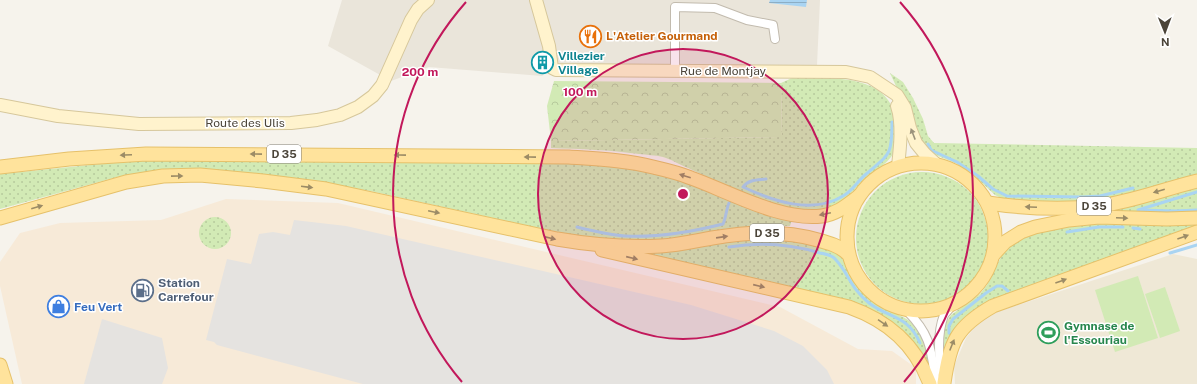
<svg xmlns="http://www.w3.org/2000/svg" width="1197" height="384" viewBox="0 0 1197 384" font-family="'Public Sans',sans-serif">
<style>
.residential{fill:#eae5da}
.commercial{fill:#f7ead8}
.education{fill:#efe8d6}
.grass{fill:url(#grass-dots)}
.forest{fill:url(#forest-crowns)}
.pitch{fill:#d2eab5}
.parking{fill:#e5e3e0}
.water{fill:url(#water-rules)}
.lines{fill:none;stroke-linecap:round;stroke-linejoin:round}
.stream{stroke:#a9d4f2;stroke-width:3}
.street-casing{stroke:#c2bbae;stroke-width:10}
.secondary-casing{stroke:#d6c79b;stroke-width:14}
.primary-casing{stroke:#e6c16a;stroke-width:15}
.street{stroke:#fff;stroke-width:8}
.secondary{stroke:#fff3cd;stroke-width:12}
.primary{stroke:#ffe39c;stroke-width:13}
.oneway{fill:#9c937c}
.oneway2{fill:#9c8c66}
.ring{fill:none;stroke:#c2185b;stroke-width:2}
.labels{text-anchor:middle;stroke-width:3;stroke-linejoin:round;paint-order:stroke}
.shield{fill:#fff;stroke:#817c74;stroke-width:1}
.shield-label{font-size:11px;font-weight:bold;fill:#4b4439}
.food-label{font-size:12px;font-weight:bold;fill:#c56008;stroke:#fff;text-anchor:start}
.culture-label{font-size:12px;font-weight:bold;fill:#0d838f;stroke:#fff;text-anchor:start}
.street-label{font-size:12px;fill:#4b4439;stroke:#fff}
.service-label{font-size:12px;font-weight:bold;fill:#4e5e75;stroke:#fff;text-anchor:start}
.shop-label{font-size:12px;font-weight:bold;fill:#366cbe;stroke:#fff;text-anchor:start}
.leisure-label{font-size:12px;font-weight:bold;fill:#27864d;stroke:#fff;text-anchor:start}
.centre{fill:#c2185b;stroke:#fff;stroke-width:2}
.ring-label{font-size:12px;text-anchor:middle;font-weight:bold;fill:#c2185b;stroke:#fff;stroke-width:3;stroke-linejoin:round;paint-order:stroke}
</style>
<defs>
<pattern id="grass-dots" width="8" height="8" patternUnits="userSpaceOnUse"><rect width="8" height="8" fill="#d2eab5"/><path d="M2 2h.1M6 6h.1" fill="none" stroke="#b6ca9c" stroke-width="1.8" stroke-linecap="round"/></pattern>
<pattern id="forest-crowns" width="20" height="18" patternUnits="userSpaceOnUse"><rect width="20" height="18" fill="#d2eab5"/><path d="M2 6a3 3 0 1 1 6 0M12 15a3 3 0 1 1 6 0" fill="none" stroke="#b6ca9c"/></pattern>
<pattern id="water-rules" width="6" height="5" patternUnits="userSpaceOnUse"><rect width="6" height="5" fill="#a9d4f2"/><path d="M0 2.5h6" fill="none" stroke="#8caec5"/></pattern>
</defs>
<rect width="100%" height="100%" fill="#f6f3ec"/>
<polygon class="residential" points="342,0 820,0 817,65 810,71 552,68 542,76 429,67 391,81 328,46"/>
<polygon class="commercial" points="226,199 338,203 780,307 858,349 892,351 916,368 916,384 22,384 0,286 0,262 20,233 60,223 161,220"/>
<polygon class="education" points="1173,254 1197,259 1197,384 955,384 954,366 966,338 978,323 997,312"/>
<g class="grass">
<polygon points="890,73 903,82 913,98 923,119 928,136 934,143 1197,148 1197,175 1113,198 1095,201 1052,202 1003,199 995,195 969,171 958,164 933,154 922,143"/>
<path d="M 792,78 C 820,78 870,74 888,100 C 894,108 894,117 895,126 C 895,132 896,138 896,144 C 895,160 878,168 867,177 C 848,194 847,205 818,210 C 782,216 721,183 688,168 C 680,165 671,159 663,157 C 655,155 647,155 639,154 C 610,150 581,149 551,148 L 551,141 L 782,137 L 781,83 Z"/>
<polygon points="140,160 587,164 627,168 666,176 792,220 790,226 764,226 724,229 681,237 643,241 609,239 566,234 370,191 306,181 161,170 117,177 0,209 0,174"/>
<circle cx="922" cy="238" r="66"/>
<polygon points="1197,186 1197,214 1099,213"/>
<circle cx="215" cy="233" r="16"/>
<polygon points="1090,221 1197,221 1197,228 985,305 945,350 943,342 945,324 951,315 980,294 987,285 1004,251 1023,235"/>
<path d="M 771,239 C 792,241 816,242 834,252 C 848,259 849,276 858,287 C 865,295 874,304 884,308 C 900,316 914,319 922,337 C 928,348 928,361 930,373 L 896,327 L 650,257 L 649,253 L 674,251 L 741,240 Z"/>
</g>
<polygon class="forest" points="554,81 781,83 782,137 551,141 547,106"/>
<g class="pitch">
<polygon points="1138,276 1158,338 1115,352 1095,290"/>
<polygon points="1165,287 1180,331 1160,338 1145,294"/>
</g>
<g class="parking">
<polygon points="294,220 346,226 691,305 774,331 803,346 827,370 834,384 363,384 217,345 214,342 206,340 227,259 251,264 259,234 273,232 290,235"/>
<polygon points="102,319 162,338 168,368 162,384 84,384"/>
</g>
<polygon class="water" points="770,0 807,0 806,7 769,3"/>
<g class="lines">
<g class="stream">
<polyline points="928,144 931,150 957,162 978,176 993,189 1007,196 1083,197 1100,196 1133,188"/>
<path d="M 766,179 C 758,180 749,179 743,187 C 773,201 812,215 843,196 C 852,191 857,182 865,175 C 889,154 892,157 892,122"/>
<polyline points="1138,210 1197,192"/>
<polyline points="1139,210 1175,211 1197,210"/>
<path d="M 577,227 C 593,231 609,235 625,236 C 658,238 691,232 723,224 C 726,218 726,210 729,203"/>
<polyline points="1133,228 1140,229"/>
<polyline points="1067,232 1099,227 1123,227"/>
<path d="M 729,247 C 760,242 790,244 820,253 C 825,254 833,255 836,260 C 849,274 851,289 869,303 C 890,319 908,315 920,343"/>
<polyline points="1170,253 1197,245"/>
<polyline points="949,333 949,326 953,319 986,293 997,286 1002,286 1008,291"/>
</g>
<defs>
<g id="street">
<polyline points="675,71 675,7 715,8 747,20 773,25 775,39"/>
<path d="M 907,311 C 932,336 931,351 936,384"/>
<path d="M 943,377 C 938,359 937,333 944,315 C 946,312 950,309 952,305"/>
</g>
<g id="secondary">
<polyline points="536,0 549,46 552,68 556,70 846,72 870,77 897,95 905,108 910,128 916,143 925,154 936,164"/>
<polyline points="0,105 58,116 139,124 291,123 317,120 340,115 358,107 373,96 382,85 411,20 418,9 428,0"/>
<path d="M 897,106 C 903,123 900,149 898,166"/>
</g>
<g id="primary">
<circle cx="921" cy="237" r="74"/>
<path d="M 0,167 L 69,159 L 146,154 L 569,157 C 597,159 625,160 653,167 C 666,170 679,173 691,178 C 730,192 780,221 822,216 C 837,214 847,205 859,196"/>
<path d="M 988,203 C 1022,208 1064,210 1099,206 C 1132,202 1164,189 1197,181"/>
<path d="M 0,218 L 126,182 L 163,176 L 200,175 L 263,181 L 326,189 L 557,239 C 592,245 626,248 661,246 C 678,245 695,241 712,238 C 748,232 783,230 818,240 C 829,243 840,246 848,254"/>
<path d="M 602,250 L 849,307 C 888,321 915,344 930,384"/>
<polyline points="994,254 1005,242 1021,232 1035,227 1069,220 1099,217 1167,219 1197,218"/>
<polyline points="0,365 6,384"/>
<path d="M 944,383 C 950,342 956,327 993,306 L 1197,232"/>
</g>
</defs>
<use href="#street" class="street-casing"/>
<use href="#secondary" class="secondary-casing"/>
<use href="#primary" class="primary-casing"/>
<use href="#street" class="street"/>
<use href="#secondary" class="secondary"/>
<use href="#primary" class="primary"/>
</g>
<defs><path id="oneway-solid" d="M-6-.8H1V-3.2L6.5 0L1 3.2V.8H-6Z"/></defs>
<use class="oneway" href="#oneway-solid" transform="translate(913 134) rotate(-111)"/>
<g class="oneway2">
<use href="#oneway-solid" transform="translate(256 154) rotate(-179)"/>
<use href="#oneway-solid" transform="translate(126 155) rotate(177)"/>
<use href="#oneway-solid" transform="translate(400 155) rotate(-179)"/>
<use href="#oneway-solid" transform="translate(530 157) rotate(-179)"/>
<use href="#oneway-solid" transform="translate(177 176) rotate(-1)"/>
<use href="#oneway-solid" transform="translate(685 176) rotate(-163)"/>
<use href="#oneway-solid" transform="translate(307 187) rotate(7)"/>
<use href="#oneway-solid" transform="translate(1159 191) rotate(164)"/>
<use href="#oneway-solid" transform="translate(37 207) rotate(-16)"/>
<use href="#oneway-solid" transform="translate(1031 207) rotate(-178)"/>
<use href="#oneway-solid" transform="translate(434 212) rotate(12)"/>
<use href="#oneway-solid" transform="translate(825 214) rotate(168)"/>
<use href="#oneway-solid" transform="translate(1122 218) rotate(2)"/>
<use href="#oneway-solid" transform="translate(722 237) rotate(-8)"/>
<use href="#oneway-solid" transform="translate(1183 237) rotate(-20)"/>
<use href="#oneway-solid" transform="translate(550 238) rotate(13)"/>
<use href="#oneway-solid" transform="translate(632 258) rotate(13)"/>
<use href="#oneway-solid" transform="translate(1061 281) rotate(-20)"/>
<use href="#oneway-solid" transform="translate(759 286) rotate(13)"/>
<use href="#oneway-solid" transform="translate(883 323) rotate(34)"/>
<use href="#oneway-solid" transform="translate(952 345) rotate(-68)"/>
</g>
<circle cx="683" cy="194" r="145" fill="#c2185b" fill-opacity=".12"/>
<g class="ring">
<circle cx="683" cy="194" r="145"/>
<path d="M462 382A290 290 0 0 1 466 2M900 2A290 290 0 0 1 904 382"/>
</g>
<defs>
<symbol id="restaurant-ring" viewBox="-11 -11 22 22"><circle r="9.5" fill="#fff" stroke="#e8710a" stroke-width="1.5"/><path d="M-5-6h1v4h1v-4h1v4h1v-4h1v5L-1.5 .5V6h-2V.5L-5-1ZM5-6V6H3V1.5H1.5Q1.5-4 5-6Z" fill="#e8710a"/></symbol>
<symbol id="building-ring" viewBox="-11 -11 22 22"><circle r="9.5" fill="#fff" stroke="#0f9aa8" stroke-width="1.5"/><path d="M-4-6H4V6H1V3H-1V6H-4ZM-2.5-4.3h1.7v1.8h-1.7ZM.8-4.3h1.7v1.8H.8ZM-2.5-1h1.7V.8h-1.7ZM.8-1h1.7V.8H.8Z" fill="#0f9aa8"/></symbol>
<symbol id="fuel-ring" viewBox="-11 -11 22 22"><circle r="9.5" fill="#fff" stroke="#5c6f8a" stroke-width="1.5"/><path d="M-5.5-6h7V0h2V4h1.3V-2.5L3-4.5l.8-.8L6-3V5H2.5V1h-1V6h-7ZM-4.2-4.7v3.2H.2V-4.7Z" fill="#5c6f8a"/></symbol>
<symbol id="shop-ring" viewBox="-11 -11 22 22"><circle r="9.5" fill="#fff" stroke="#3f7fe0" stroke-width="1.5"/><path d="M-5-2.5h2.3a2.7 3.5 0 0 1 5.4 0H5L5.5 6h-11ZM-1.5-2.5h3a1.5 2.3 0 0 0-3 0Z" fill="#3f7fe0"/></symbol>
<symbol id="stadium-ring" viewBox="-11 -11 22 22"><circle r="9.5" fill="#fff" stroke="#2e9e5b" stroke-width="1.5"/><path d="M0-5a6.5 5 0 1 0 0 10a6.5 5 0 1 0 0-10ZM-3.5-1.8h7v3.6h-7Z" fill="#2e9e5b"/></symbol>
</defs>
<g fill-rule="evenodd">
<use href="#restaurant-ring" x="578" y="24" width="25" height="25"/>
<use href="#building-ring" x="530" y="50" width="25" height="25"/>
<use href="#fuel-ring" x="130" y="278" width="25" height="25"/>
<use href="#shop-ring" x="46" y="294" width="25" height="25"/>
<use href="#stadium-ring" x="1036" y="320" width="25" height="25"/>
</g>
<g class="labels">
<g class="shield">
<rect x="267" y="145" width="34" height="18" rx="3"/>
<rect x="1077" y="197" width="34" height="18" rx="3"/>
<rect x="750" y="224" width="34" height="18" rx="3"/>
</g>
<g class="shield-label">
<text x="284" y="158">D 35</text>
<text x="1094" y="210">D 35</text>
<text x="767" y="237">D 35</text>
</g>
<g class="food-label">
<text x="606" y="40">L'Atelier Gourmand</text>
</g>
<g class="culture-label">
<text x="558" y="60">Villezier<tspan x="558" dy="14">Village</tspan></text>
</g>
<g class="street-label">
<text x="723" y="75">Rue de Montjay</text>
<text x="245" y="127">Route des Ulis</text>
</g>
<g class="service-label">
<text x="158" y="287">Station<tspan x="158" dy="14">Carrefour</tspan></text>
</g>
<g class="shop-label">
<text x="74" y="311">Feu Vert</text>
</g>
<g class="leisure-label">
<text x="1064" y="330">Gymnase de<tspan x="1064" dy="14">l'Essouriau</tspan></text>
</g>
</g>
<circle cx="683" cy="194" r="6" class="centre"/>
<g class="ring-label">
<text x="420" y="76">200 m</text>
<text x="580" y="96">100 m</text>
</g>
<g transform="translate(1165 32) rotate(179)" stroke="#ffffff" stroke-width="3" paint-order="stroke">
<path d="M0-3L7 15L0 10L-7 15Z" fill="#4b4439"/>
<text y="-6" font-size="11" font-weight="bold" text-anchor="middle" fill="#4b4439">N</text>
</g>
</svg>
